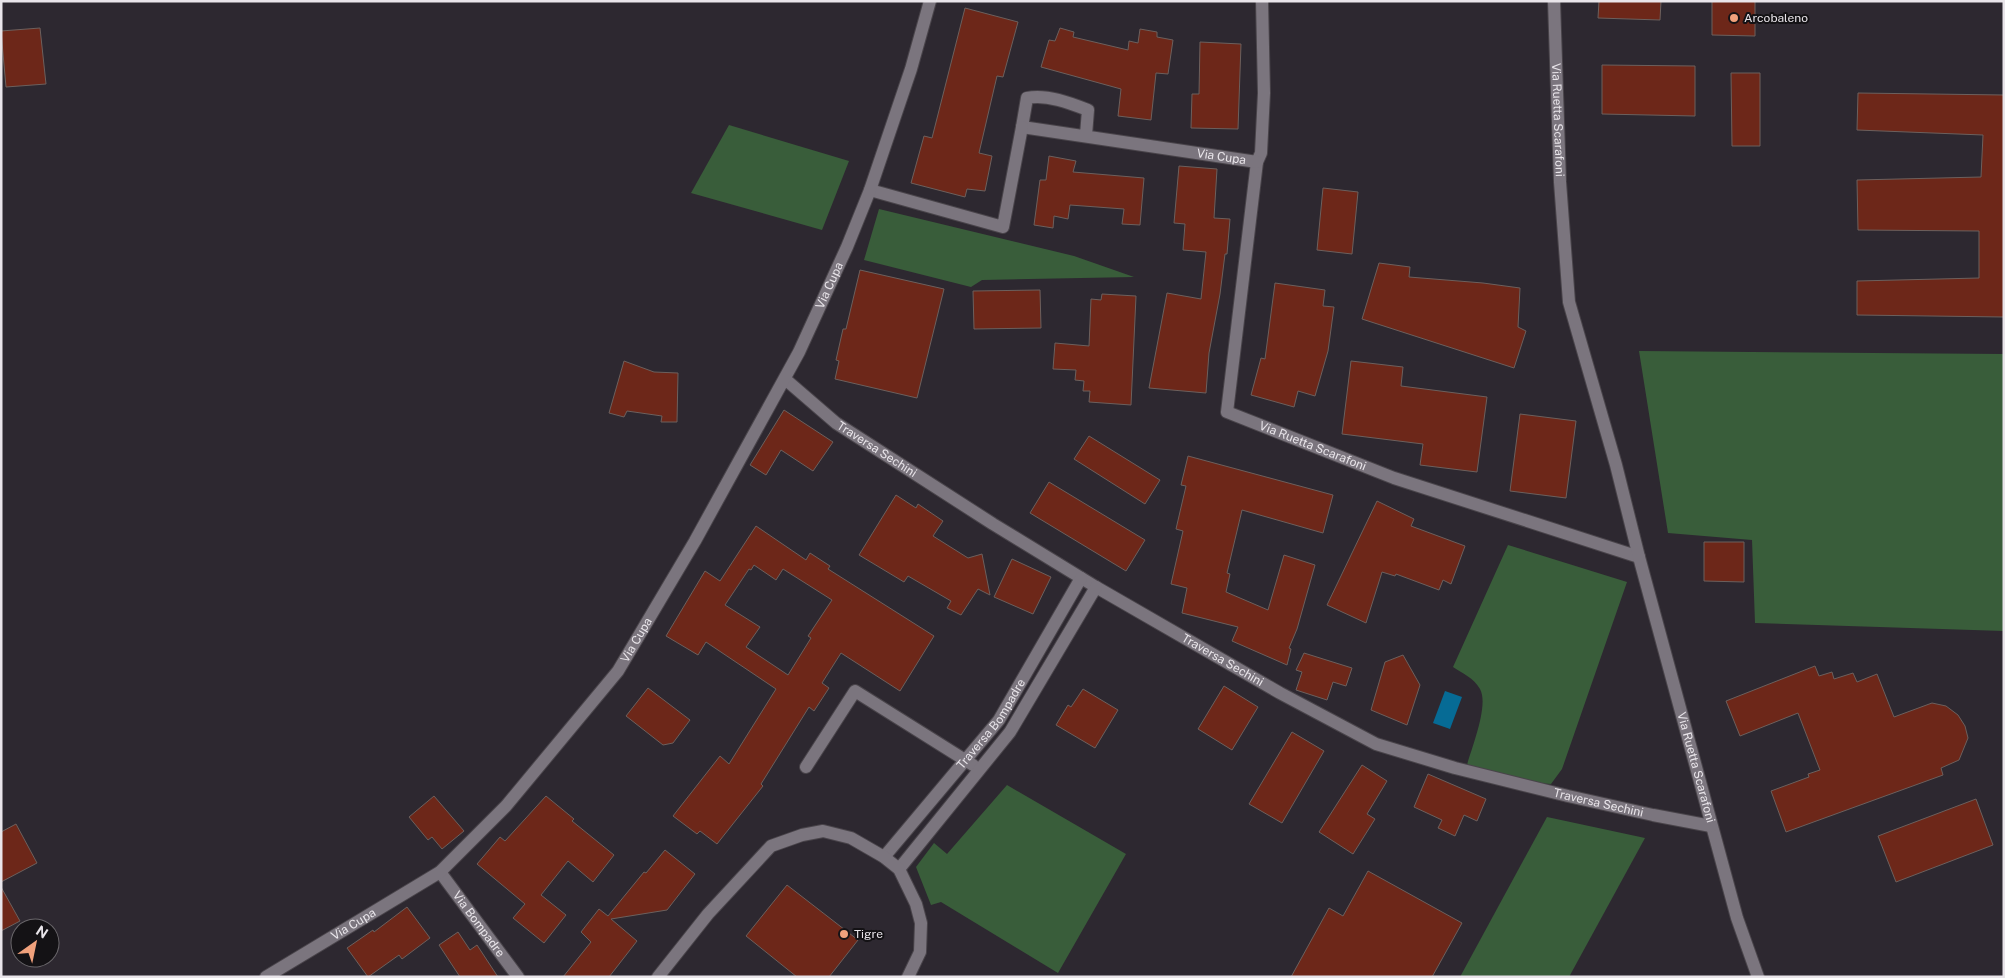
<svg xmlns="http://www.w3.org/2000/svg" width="2005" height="978" viewBox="0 0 2005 978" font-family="'Public Sans',sans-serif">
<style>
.green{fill:#395d3a}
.water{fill:#066b95}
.building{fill:#6d2719;stroke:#6c605d;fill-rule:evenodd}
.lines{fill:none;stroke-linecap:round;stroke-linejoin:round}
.street-casing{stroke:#49444a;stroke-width:14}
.secondary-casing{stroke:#49444a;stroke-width:14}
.street{stroke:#7b757e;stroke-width:12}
.secondary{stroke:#7b757e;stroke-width:12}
.poi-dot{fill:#f1a17c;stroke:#141215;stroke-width:2}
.labels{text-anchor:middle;stroke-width:4;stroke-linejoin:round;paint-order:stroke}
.poi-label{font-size:12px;fill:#e9e5ea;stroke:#141215;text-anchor:start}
.street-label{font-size:12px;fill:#e9e5ea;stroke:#141215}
</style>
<rect width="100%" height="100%" fill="#2d2830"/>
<g class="green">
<polygon points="729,125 849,161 822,230 691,193"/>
<polygon points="879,209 1074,256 1134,277 982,280 971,287 864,260"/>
<polygon points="1639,351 2004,354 2004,631 1755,623 1752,540 1668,533"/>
<path d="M 1508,545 L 1627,582 L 1562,769 L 1551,784 L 1537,783 L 1467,765 C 1472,747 1489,705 1480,689 C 1474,678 1462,673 1453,667 Z"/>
<polygon points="1007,785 1126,854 1058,973 941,902 931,905 916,867 934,843 947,854"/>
<polygon points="1547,817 1645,838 1569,977 1460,977"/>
</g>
<polygon class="water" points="1445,691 1462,697 1450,729 1433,723"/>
<g class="building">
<polygon points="1599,1 1661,1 1660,20 1598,18"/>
<polygon points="1712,1 1755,1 1755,36 1712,35"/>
<polygon points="965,8 1018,22 1003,77 997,76 979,153 992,156 985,191 967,189 965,197 911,183 924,136 932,138"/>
<polygon points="40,28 46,84 6,87 1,31"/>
<polygon points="1060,28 1074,32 1073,37 1128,50 1129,41 1138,43 1140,29 1157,32 1157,37 1173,40 1168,74 1156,73 1151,120 1118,116 1121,89 1041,67 1049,40 1055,41"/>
<polygon points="1200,42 1241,44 1238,129 1191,128 1192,94 1199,94"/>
<polygon points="1602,65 1695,66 1695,116 1602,114"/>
<polygon points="1731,73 1760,73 1760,146 1732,146"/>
<polygon points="1858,93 2004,95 2004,317 1857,315 1857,281 1979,278 1979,231 1858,230 1857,180 1981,177 1983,135 1857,130"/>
<polygon points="1049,156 1076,161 1073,172 1144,178 1140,225 1122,224 1124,209 1070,205 1068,219 1054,216 1053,228 1034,225 1040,180 1046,180"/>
<polygon points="1179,166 1217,169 1214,218 1230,219 1227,254 1225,254 1220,294 1209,353 1206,393 1149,388 1167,293 1201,299 1206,252 1183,250 1185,224 1174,223"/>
<polygon points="1323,188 1358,192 1352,254 1317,250"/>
<polygon points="1379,263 1410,267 1409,277 1483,283 1520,288 1518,327 1526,331 1514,368 1362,319"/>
<polygon points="860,270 944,289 917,398 835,379 839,361 836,360 843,329 846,329"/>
<polygon points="1275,283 1325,290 1323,306 1334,307 1328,351 1315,396 1298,391 1294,407 1251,395 1261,358 1265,359"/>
<polygon points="1040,290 1041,328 974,329 973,291"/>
<polygon points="1102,294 1136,296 1131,405 1089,402 1090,391 1083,391 1084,381 1075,380 1076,370 1053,369 1055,343 1089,346 1091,299 1101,300"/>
<polygon points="624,361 654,372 678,373 677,422 661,422 662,416 627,411 624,417 609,413"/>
<polygon points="1351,361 1403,367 1401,386 1487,397 1477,472 1420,465 1423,444 1342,434"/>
<polygon points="784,410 833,442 813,471 781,450 766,475 750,465"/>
<polygon points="1520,414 1576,421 1566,498 1510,491"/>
<polygon points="1089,436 1160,480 1145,504 1074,459"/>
<polygon points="1188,456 1333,495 1323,533 1242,510 1227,573 1230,574 1226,592 1268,610 1284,555 1315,565 1297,629 1289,648 1291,649 1287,665 1232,641 1238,627 1182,613 1187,588 1171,584 1183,531 1176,529 1186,486 1181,485"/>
<polygon points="1049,482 1145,540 1126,571 1030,513"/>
<polygon points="896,495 916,508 918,504 943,521 933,536 968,558 982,554 990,595 978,589 961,615 947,608 951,601 908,576 904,582 859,555"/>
<polygon points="1377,501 1414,519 1411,526 1465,546 1451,584 1443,580 1439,590 1396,574 1395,576 1382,572 1366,623 1327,605"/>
<path d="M 756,526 L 806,560 L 810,553 L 830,566 L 828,569 L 934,636 L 900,691 L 841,653 L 822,683 L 829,688 L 814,711 L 809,707 L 761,784 L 763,786 L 717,844 L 700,831 L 697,834 L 673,816 L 720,756 L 729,764 L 776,689 L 706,642 L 698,655 L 666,636 L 705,571 L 720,581 ZM 754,565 L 776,580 L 783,569 L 832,600 L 808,636 L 811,638 L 788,675 L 746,647 L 760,627 L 725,605 L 749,569 L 751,570 Z"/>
<polygon points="1704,542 1744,542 1744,582 1704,581"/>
<polygon points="1012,559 1051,577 1033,614 994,597"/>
<polygon points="1304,653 1352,668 1346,686 1333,682 1327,700 1296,690 1302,672 1296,670"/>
<polygon points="1403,655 1420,685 1407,725 1371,710 1385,662"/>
<polygon points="1815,666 1819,676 1832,672 1834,679 1853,673 1857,682 1877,674 1894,717 1932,703 1946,706 1958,715 1965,726 1968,738 1959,760 1941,768 1943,775 1786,832 1771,791 1809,777 1808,774 1820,770 1798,713 1740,736 1726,701"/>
<polygon points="1224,686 1258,707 1232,750 1198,729"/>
<polygon points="648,688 690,720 673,743 663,745 626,716"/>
<polygon points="1083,689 1118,710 1095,748 1056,725 1068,705 1071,707"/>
<polygon points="1292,732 1324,751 1282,823 1249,804"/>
<polygon points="1362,765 1387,781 1367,814 1375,819 1353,854 1319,832"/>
<polygon points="1428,774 1486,799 1477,821 1464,815 1455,836 1438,828 1442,820 1414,807"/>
<polygon points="434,796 464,831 442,849 432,837 428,840 409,817"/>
<polygon points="546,796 574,819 572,821 614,855 593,882 568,861 541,895 566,915 544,943 513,918 525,904 477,864 500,837 505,841"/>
<polygon points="1976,799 1993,845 1896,882 1878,836"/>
<polygon points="16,824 37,863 1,882 1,832"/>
<polygon points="665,850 695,874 667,910 611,919 637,941 609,977 563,977 591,942 581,932 599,909 608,916 644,872 646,873"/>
<polygon points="1368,871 1462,923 1432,977 1291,977 1329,908 1343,916"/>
<polygon points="787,885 858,940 829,977 797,977 746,936"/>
<polygon points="1,887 20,921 1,931"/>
<polygon points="407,907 430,938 402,959 399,955 368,977 347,948 373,930 374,932"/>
<polygon points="458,932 470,950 477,945 498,977 460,977 439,945"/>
</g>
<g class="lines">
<defs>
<g id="street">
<path id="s1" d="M 1262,1 L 1264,93 L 1261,153 L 1257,162 L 1227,412 L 1394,478 L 1639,557"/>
<path id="s2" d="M 1554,1 L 1560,182 L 1569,302 L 1616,465 L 1639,557 L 1737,918 L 1758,977"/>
<path id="s3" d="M 1086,135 L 1088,110 C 1070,103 1047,94 1027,98 L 1022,127 L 1257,162"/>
<polyline points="870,190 1003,227 1022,127"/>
<path id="s4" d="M 785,379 L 836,423 L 993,524 L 1096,587 L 1280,693 L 1376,744 L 1455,768 L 1568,796 L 1653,815 L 1711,826"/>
<polyline points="806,767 855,691 973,765"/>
<path id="s5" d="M 884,857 L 999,720 L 1081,578"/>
<polyline points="899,869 1010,732 1096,587"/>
<path id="s6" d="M 440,872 L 518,977"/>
<polyline points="658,977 708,914 771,846 802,835 823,831 851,838 884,857 899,869 916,904 921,923 920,952 908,977"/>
</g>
<g id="secondary">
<path id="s7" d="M 266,977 L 440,872 L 506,806 L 618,671 L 695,541 L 799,352 L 847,247 L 870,190 L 911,69 L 930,1"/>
</g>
</defs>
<use href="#street" class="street-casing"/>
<use href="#secondary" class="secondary-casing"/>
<use href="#street" class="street"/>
<use href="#secondary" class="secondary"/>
</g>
<g class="poi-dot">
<circle cx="1734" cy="18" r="5"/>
<circle cx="844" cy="934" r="5"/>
</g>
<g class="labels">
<g class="poi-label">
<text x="1744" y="22">Arcobaleno</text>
<text x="854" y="938">Tigre</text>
</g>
<g class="street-label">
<text dy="4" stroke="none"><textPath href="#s2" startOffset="119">Via Ruetta Scarafoni</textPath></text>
<text dy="4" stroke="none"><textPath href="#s3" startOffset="319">Via Cupa</textPath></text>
<text dy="4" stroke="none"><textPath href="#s7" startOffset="912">Via Cupa</textPath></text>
<text dy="4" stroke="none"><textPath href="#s1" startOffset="506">Via Ruetta Scarafoni</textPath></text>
<text dy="4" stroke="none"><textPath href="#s4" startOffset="116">Traversa Sechini</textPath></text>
<text dy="4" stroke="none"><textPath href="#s7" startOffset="508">Via Cupa</textPath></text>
<text dy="4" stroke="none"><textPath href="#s4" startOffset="521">Traversa Sechini</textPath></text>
<text dy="4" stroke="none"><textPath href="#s5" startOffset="171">Traversa Bompadre</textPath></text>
<text dy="4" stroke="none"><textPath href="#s2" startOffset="784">Via Ruetta Scarafoni</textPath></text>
<text dy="4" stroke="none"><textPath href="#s4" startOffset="926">Traversa Sechini</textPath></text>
<text dy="4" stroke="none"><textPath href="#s7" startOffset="102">Via Cupa</textPath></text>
<text dy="4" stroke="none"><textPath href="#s6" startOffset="65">Via Bompadre</textPath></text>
</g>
</g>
<rect width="2005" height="978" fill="none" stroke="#e9e5ea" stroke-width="5"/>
<g transform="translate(35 943) rotate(33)"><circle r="24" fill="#141215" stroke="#69666a"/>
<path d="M0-4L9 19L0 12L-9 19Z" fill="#f1a17c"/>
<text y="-8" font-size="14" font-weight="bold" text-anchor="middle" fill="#e9e5ea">N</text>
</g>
</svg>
